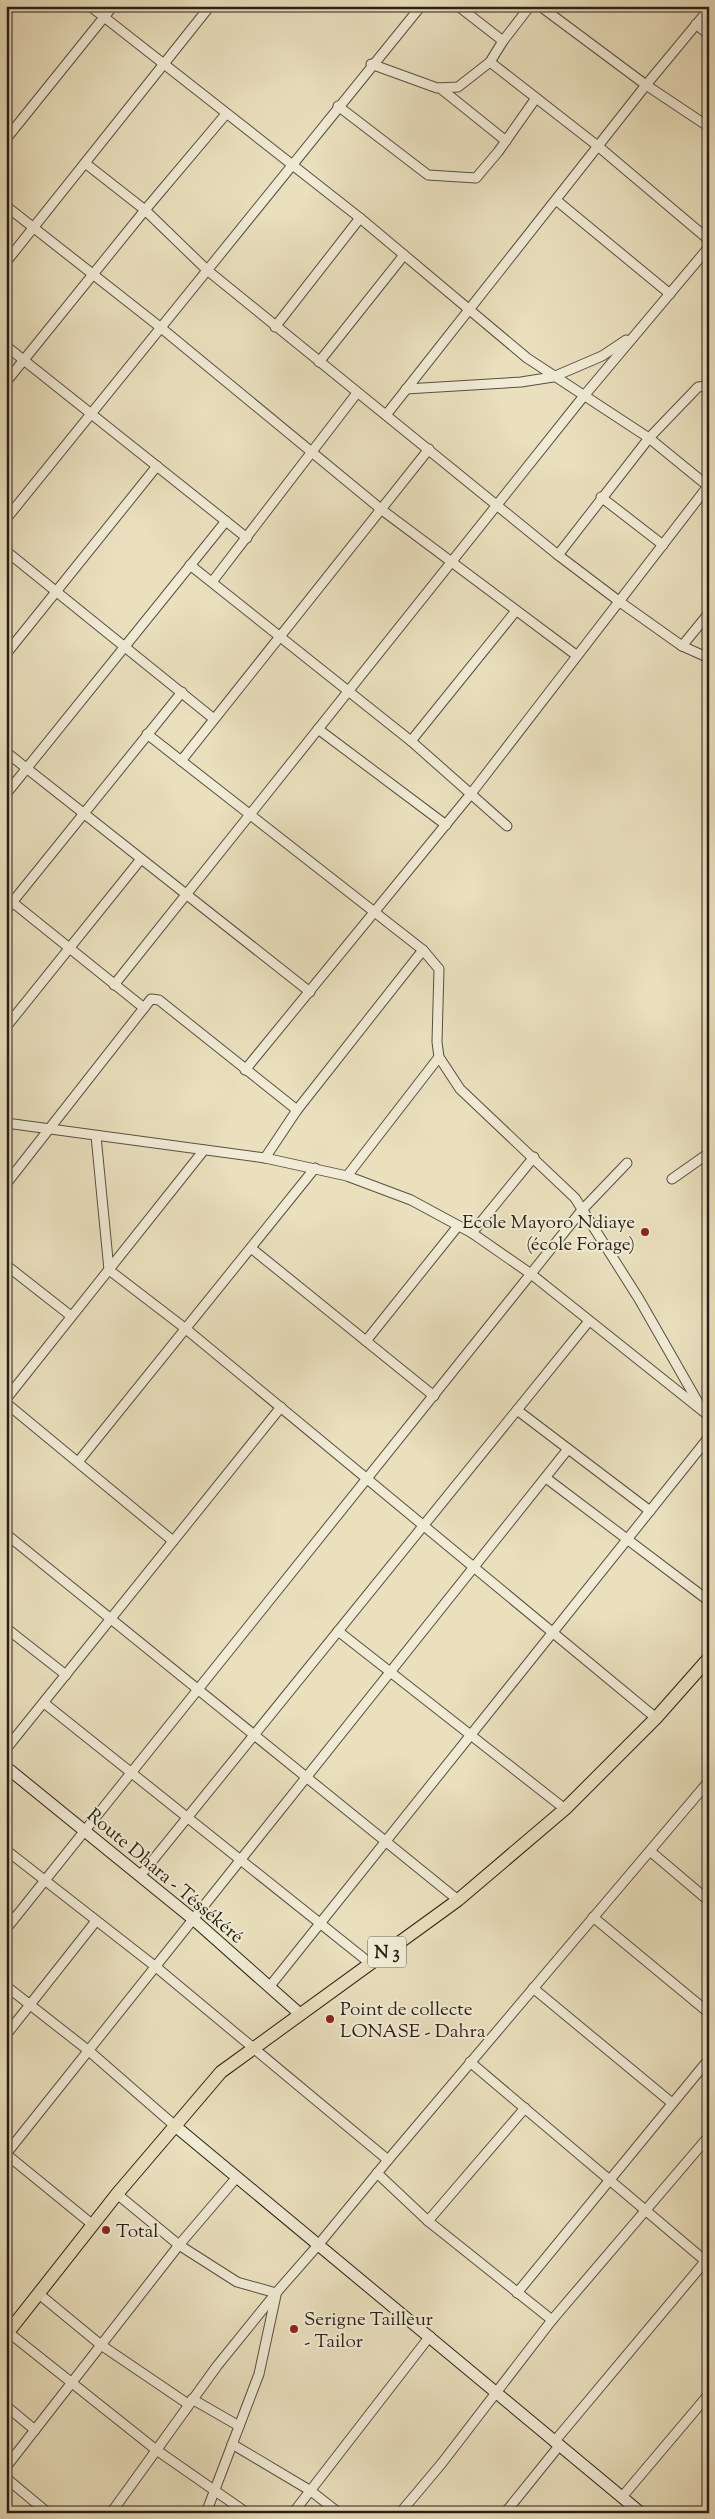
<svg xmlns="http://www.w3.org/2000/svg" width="715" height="2519" viewBox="0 0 715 2519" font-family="'Sorts Mill Goudy',serif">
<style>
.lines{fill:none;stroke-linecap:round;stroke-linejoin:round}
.street-casing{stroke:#584f40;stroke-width:11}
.secondary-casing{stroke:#281f16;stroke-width:13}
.primary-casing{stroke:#281f16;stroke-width:14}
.street{stroke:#f1ebd5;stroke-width:9}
.secondary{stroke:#f1ebd5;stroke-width:11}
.primary{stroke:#eae0be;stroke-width:12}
.poi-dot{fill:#8f2418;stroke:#f1ebd5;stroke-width:2}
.labels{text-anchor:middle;stroke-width:4;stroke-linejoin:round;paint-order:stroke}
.shield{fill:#f1ebd5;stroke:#645c4f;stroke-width:1}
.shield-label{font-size:18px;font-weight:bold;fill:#281f16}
.poi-label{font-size:19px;fill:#281f16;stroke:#f1ebd5;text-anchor:start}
.street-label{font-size:19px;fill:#281f16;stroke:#f1ebd5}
</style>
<rect width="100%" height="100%" fill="#eae0be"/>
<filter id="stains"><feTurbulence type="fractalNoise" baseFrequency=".004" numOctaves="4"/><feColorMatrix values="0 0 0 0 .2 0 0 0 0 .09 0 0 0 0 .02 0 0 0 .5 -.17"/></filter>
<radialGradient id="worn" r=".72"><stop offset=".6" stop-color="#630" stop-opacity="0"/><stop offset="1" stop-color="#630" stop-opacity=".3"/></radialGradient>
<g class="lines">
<defs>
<g id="street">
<polyline points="90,6 360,218 527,358 649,438 709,487"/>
<polyline points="458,6 503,41"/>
<polyline points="540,6 646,85 709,127"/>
<polyline points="696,24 709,35"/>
<polyline points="490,62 599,147 709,240"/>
<polyline points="371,64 437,88 458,87 490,62 503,41 530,6"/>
<polyline points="440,88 506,141"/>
<polyline points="338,106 428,175 476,178 498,152 536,98"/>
<polyline points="6,139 113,6"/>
<polyline points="85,163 145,210 207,270 558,555 620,602 682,646 709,658"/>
<polyline points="556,200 670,294"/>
<polyline points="6,206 160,327 382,510 576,655"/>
<polyline points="6,262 210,6"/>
<polyline points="275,327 360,218"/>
<polyline points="6,346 247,538"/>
<polyline points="319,362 404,255"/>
<polyline points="6,382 145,210 226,114"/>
<polyline points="406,389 521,382 553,377 602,356 626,340"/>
<polyline points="386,415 646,85 709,9"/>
<polyline points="601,497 663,545"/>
<polyline points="6,519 421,6"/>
<polyline points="6,551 214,719"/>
<polyline points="558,555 649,438 698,387 709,386"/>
<polyline points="190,565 411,741 507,826"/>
<polyline points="212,582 357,393"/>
<polyline points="682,646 709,613"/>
<polyline points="6,654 157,466"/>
<polyline points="318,729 446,825"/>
<polyline points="147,734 423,950 439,969 437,1042 439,1057 460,1089 575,1198 639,1299 703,1411"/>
<polyline points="411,741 515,612"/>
<polyline points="6,752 310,992"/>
<polyline points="181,761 429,449"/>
<polyline points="6,794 226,521"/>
<polyline points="6,897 144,1008"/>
<polyline points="6,910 182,692"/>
<polyline points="114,985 583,397 709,247"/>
<polyline points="6,1027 141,859"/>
<polyline points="245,1070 470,795 708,486"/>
<polyline points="6,1123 265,1158 347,1176 411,1200 472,1233 531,1274 709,1416"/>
<polyline points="96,1136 109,1270 186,1329 656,1718"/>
<polyline points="265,1158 297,1110 423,950"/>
<polyline points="347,1176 439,1057"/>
<polyline points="672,1179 709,1153"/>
<polyline points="6,1184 151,999 159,1000 297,1110"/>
<polyline points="472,1233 534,1157"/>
<polyline points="251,1248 434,1396"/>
<polyline points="6,1265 71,1316"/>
<polyline points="366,1341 458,1226"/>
<polyline points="6,1399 204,1150"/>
<polyline points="6,1403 173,1541"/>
<polyline points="517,1410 650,1511"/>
<polyline points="78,1462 315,1168"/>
<polyline points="546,1478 709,1601"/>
<polyline points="6,1534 458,1900"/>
<polyline points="6,1628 66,1675"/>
<polyline points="338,1631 565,1809"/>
<polyline points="44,1703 371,1964"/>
<polyline points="6,1749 281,1407"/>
<polyline points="6,1850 156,1967 388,2160"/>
<polyline points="650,1851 709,1901"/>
<polyline points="140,1876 589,1321"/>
<polyline points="593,1917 709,2013"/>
<polyline points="6,1929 582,1210 627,1163"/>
<polyline points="6,1986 89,2051 174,2125"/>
<polyline points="270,1986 709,1437"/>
<polyline points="533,1988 672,2103"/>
<polyline points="6,2035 96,1921"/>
<polyline points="470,2062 709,2264"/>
<polyline points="377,2173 428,2221 552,2320"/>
<polyline points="117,2194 179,2245 237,2282 276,2293"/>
<polyline points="428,2221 525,2108"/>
<polyline points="93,2225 6,2154 568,1449"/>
<polyline points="517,2293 709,2059"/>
<polyline points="39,2294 101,2345 188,2404"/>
<polyline points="8,2332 155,2449 247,2513"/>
<polyline points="192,2399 239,2426"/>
<polyline points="6,2406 35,2430"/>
<polyline points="554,2442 708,2258"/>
<polyline points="232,2444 311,2491 339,2513"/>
<polyline points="6,2467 179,2245 237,2177"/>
<polyline points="6,2478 48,2513"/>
<polyline points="622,2497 709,2394"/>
<polyline points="111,2513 217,2366 276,2293 319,2244 388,2160 709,1781"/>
<polyline points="206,2513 259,2374 276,2295"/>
<polyline points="293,2513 430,2336"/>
<polyline points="400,2513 442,2463 552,2320 709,2136"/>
<polyline points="505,2513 559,2446"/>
</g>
<g id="secondary">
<polyline points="6,1767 193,1919 300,2014"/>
<polyline points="174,2125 641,2513"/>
</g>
<polyline id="primary" points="6,2335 117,2194 221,2072 458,1900 565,1809 656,1718 709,1658"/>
</defs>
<use href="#street" class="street-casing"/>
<use href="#secondary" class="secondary-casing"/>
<use href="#primary" class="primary-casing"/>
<use href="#street" class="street"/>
<use href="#secondary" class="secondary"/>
<use href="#primary" class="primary"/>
</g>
<g class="poi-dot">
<circle cx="645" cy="1232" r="5"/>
<circle cx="330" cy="2019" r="5"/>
<circle cx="106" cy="2230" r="5"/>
<circle cx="294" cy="2329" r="5"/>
</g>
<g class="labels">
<rect class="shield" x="368" y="1936.5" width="38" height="31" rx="4"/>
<g class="shield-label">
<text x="387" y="1958">N 3</text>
</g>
<g class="poi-label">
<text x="635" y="1228" text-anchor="end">Ecole Mayoro Ndiaye<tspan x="635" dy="22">(école Forage)</tspan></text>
<text x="340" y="2015">Point de collecte<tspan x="340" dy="22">LONASE - Dahra</tspan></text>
<text x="116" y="2237">Total</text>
<text x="304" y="2325">Serigne Tailleur<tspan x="304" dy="22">- Tailor</tspan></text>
</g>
<g class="street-label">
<text transform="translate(166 1875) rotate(40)" y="7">Route Dhara - Téssékéré</text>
</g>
</g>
<rect width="715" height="2519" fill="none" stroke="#eae0be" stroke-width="25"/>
<rect x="8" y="8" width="700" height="2504" fill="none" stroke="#281f16" stroke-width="2.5"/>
<rect x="12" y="12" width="690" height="2494" fill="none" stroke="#281f16"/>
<rect width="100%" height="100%" filter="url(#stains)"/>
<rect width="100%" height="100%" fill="url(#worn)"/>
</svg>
